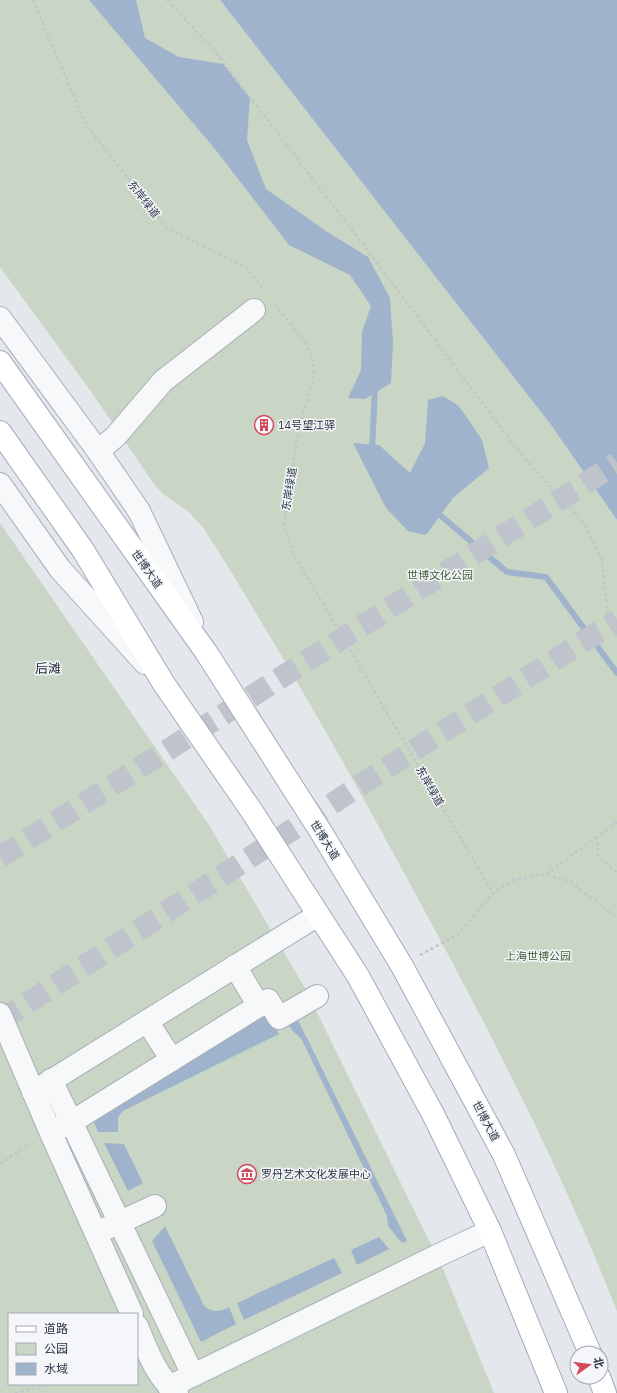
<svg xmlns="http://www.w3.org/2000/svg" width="617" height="1393" viewBox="0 0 617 1393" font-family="'IBM Plex Sans','Noto Sans SC',sans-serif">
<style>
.green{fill:#c9d6c5;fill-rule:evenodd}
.water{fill:#9fb4cc}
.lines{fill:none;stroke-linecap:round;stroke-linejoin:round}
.stream{stroke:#9fb4cc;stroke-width:6}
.major-tunnel{stroke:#bfc3cb;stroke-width:22;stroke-dasharray:22 11;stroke-linecap:butt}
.minor-casing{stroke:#a9aeb7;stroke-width:24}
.major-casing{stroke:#a3abb8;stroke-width:24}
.path{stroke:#c2c5cb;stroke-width:2.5;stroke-dasharray:3 3;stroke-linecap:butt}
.minor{stroke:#f7f8fa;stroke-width:22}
.major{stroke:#fff;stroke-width:22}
.labels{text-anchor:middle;stroke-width:3;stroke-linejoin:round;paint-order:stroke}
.street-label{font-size:11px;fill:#2b3445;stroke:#f4f6f9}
.poi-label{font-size:11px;fill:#2b3445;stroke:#f4f6f9;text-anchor:start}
.park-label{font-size:11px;fill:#3f6138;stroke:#f4f6f9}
.quarter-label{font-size:13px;fill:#1d2536;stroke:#f4f6f9}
</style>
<rect width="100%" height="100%" fill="#e4e7ec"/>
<g class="green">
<path d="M 0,0 L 220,0 L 551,425 L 617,520 L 617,1311 C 557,1159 481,1014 403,871 C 357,786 310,702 260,620 C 242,590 224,559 204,529 L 189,512 L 163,494 L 154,484 L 92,393 L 0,267 Z"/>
<path d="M 0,523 L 209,825 L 305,988 L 443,1269 L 494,1393 L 0,1393 ZM 9,1314 L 137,1314 L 137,1384 L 9,1384 Z"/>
</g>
<g class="water">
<polygon points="89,0 136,0 145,38 179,57 223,64 250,98 247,140 266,189 326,231 368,257 390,298 393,343 391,383 365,399 348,398 361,370 362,332 371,306 350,275 289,245 215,149"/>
<polygon points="220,0 617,0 617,520 551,425"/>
<polygon points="443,396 459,406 482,440 489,468 453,498 426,535 408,531 386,508 353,443 379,445 410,473 425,443 428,400"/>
<polygon points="267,1011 279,1034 123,1111 118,1117 118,1132 98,1132 92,1118"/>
<path d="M 298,1020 L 407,1241 L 402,1243 L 388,1226 L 387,1216 L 302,1040 C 297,1034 292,1032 289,1025 Z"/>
<polygon points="104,1143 124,1144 143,1183 128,1191"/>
<path d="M 165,1226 L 204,1306 C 212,1313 220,1312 229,1307 L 236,1324 L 201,1342 L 152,1241 Z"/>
<polygon points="379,1237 389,1249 357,1265 351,1250"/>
<polygon points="334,1258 342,1273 244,1320 237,1303"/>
</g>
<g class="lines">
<g class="stream">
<polyline points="372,452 375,386"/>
<polyline points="434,510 507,572 546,577 617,673"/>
</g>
<g class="major-tunnel">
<polyline points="0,857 617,463"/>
<polyline points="0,1021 411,752 617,620"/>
</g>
<defs>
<g id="minor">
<polyline points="0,318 98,451 139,511 192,622"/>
<polyline points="98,451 115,437 163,381 254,310"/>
<polyline points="0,484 60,569 145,663"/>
<polyline points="235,966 259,1006"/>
<polyline points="0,1014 50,1131 132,1314"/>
<polyline points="147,1021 172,1060"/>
<polyline points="51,1080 193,1375"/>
<polyline points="33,1092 318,915"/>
<polyline points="58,1128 70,1123 268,1000 279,1018 317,996"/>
<polyline points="105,1229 155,1206"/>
<path d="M 137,1326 C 147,1350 156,1377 177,1393"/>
<polyline points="169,1387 443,1253 490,1231"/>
</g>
<g id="major">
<polyline points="0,362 206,652 321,832 402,966 504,1155 590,1353"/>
<polyline points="0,432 83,550 164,684 251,810 358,976 434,1116 490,1231 556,1393"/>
<polyline points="599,1377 605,1393"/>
</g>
</defs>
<use href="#minor" class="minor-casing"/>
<use href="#major" class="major-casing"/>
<g class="path">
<polyline points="33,0 86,125 168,229 247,268 265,291"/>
<polyline points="167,0 214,50 365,247 520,453 585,524 602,560 607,610 617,637"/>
<polyline points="275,304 301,337 312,356 314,377 300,425 286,500 284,527 293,553 493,893"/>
<polyline points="617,822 597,837 598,857 617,873"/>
<polyline points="546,874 597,837"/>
<polyline points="420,955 457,935 493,893 514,880 545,874 571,882 617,918"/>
<polyline points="0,1164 31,1143"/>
<polyline points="15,1393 50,1384"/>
</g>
<use href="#minor" class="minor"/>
<use href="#major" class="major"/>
</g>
<defs>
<symbol id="building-ring" viewBox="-11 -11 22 22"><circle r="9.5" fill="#f4f6f9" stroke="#d1495b" stroke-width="1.5"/><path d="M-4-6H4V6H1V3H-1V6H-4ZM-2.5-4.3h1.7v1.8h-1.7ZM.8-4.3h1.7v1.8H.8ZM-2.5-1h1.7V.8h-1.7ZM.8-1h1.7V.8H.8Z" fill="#d1495b"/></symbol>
<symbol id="museum-ring" viewBox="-11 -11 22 22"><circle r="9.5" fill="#f4f6f9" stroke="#d1495b" stroke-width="1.5"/><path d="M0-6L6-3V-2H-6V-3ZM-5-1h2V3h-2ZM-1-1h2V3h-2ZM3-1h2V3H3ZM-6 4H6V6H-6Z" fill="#d1495b"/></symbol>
</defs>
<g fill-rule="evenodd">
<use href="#building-ring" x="253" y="414" width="22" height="22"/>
<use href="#museum-ring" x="236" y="1163" width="22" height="22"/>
</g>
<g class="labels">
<g class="street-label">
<text transform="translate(144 199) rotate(52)" y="4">东岸绿道</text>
<text transform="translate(289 489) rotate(-81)" y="4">东岸绿道</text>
<text transform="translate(147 569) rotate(55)" y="4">世博大道</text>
<text transform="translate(430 786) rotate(60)" y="4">东岸绿道</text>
<text transform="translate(325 840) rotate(58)" y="4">世博大道</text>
<text transform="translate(486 1121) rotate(62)" y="4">世博大道</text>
</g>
<g class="poi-label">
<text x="278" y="429">14号望江驿</text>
<text x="261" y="1178">罗丹艺术文化发展中心</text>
</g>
<g class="park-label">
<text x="440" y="579">世博文化公园</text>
<text x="538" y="960">上海世博公园</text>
</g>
<g class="quarter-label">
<text x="48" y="673">后滩</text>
</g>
</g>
<rect x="8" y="1313" width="130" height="72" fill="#f4f6f9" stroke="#a4a8b1"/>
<rect x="16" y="1326" width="20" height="6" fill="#ffffff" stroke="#a4a8b1"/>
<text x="44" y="1333" font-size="12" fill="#2b3445">道路</text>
<rect x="16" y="1343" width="20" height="12" fill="#c9d6c5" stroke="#a4a8b1"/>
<text x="44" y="1353" font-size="12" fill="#2b3445">公园</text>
<rect x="16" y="1363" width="20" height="12" fill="#9fb4cc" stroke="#a4a8b1"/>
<text x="44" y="1373" font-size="12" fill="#2b3445">水域</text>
<g transform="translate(589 1365) rotate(76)"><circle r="19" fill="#f4f6f9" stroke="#a4a8b1"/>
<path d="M0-3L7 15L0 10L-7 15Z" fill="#d1495b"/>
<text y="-6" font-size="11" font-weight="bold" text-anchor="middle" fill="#2b3445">北</text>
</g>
</svg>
